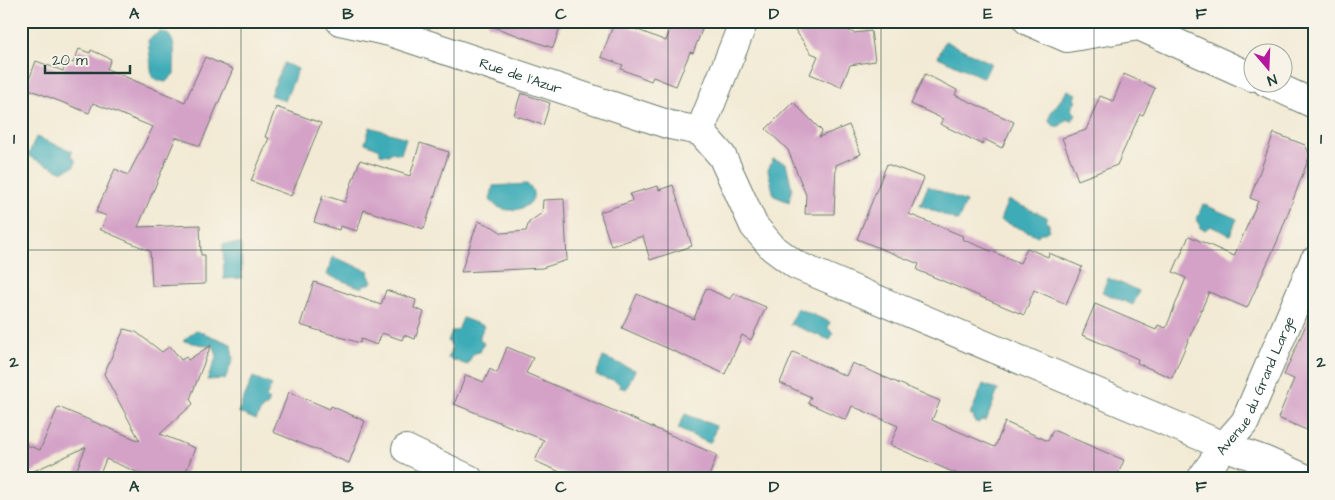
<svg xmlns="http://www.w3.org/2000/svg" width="1335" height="500" viewBox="0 0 1335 500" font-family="'Architects Daughter',sans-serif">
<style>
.water{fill:#3cacb7;stroke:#2e7476}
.building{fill:#d4a2c7}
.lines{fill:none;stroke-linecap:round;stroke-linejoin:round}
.minor-casing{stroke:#697a6c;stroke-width:30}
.minor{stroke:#fff;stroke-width:28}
.grid{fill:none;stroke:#1f3d34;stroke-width:1;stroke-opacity:0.55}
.labels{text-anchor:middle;stroke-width:4;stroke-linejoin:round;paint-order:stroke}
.street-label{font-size:14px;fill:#1f3d34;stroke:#f7f3e8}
.neatline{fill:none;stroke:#1f3d34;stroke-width:2}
.grid-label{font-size:16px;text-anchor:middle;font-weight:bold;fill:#1f3d34}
</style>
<rect width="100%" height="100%" fill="#f7f3e8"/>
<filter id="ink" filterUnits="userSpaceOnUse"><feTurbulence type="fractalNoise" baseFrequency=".02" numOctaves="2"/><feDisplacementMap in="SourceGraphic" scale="10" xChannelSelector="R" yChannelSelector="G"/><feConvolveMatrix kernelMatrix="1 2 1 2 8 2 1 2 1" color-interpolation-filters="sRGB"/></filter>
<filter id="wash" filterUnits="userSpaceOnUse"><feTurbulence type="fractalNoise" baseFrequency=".0096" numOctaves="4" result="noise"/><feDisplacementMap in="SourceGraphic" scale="20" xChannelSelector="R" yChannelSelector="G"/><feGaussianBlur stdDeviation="1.12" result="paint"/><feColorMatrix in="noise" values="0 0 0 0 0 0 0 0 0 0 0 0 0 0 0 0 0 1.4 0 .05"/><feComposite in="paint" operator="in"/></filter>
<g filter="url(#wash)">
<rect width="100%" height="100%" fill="#f2ead4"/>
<g class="water">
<path d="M 159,32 C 179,31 174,60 174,74 L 166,82 L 160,81 L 152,77 L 148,40 Z"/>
<polygon points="945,41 991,63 984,78 938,57"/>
<polygon points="284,63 298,69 285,101 270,95"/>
<path d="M 1068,90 L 1076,94 L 1074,99 L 1076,101 L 1071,109 L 1076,114 L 1072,121 L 1066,119 C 1062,127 1054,130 1049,120 L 1050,114 Z"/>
<polygon points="370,127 406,138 401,154 391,152 389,155 380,154 380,149 365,143"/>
<polygon points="36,137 72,151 71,156 73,157 76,162 74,166 65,170 63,172 28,156"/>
<polygon points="773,159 786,163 792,189 789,202 774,196 768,170"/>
<path d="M 527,184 C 549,202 508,223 490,200 L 493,186 Z"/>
<polygon points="928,186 966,202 958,221 920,205"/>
<polygon points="1008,200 1047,217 1045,221 1049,224 1049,230 1045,233 1040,233 1038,236 1000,220"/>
<polygon points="1203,204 1237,219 1230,235 1210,226 1205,230 1200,228 1199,221 1196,221"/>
<polygon points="223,244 241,244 242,278 224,279"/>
<polygon points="333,257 369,271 368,274 372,281 370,284 365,284 362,288 327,275"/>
<polygon points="1108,278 1139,291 1133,305 1102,292"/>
<polygon points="797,308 830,322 828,328 833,333 830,340 790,324"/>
<polygon points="463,318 484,326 480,336 480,340 484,343 480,352 475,353 472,356 467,365 448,358 452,347 448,341 452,331 456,331 459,328"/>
<polygon points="196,330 231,344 233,359 225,379 207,380 217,356 214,347 183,341"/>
<polygon points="603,357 635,370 626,389 619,387 620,384 611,379 609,380 596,375"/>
<polygon points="253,377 272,385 266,397 269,402 268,405 261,410 256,420 238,412"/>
<polygon points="983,384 998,390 986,421 982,420 978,423 974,421 974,416 970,415"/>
<polygon points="685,414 716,426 712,440 709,443 678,429"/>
</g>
<g id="blocks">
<g class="building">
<polygon points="488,21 562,21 553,48 488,25"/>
<polygon points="615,21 666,41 673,21 686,21 703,27 693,53 690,52 676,86 653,77 651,81 621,69 623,65 601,57"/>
<polygon points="789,21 825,21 854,33 871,31 875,61 850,65 841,87 810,74 818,56 811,53"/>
<polygon points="79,49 90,53 91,50 111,59 107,69 185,102 205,57 233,69 200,146 176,137 138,227 200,225 201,255 205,255 205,284 152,286 150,251 99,229 101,229 107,216 96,212 115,169 128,175 153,127 93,103 89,113 26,88 36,61 63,71 67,61 73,63"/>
<polygon points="925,74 957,90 955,95 1014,122 1002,148 984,139 982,144 940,124 943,119 911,104"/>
<polygon points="1124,74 1155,88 1143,115 1140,114 1117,165 1078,180 1062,138 1086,130 1100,96 1113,101"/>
<polygon points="521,93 550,103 543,125 514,115"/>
<polygon points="793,102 822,131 819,137 849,125 861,154 836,165 834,214 805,214 806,195 788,150 766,129"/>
<polygon points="276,107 321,123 291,196 251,181 269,138 265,137"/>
<polygon points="1274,133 1305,145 1310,155 1277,242 1247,308 1209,292 1172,378 1137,363 1138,359 1082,335 1095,304 1156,330 1158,325 1166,328 1186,278 1173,272 1189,236 1234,256 1258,201 1250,198"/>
<polygon points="420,143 449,152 424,229 364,210 357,231 340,226 339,230 314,222 323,195 345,202 360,160 410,176"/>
<polygon points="887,164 924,178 909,214 963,236 962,239 1020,263 1027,248 1048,257 1049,253 1082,267 1066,304 1034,290 1024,315 917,270 919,264 857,239"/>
<polygon points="673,185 692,246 650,260 643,236 611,246 600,212 632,201 630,194 658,186 659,190"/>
<polygon points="564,199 567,260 542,268 461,272 478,221 493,227 502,233 526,231 529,222 542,213 543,200"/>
<polygon points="314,282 381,305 386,290 416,300 414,308 424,312 415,339 404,335 402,340 382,333 377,345 361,339 360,343 300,325"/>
<polygon points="706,288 730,299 733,293 766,307 751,340 742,335 725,374 622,328 637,294 694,319"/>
<polygon points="1314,306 1314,433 1278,418 1294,379 1284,375"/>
<polygon points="124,329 136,332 162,352 170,346 181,360 186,357 188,360 211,345 190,399 193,404 160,434 195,448 183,479 153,479 106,459 98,479 73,479 86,447 21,477 21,443 40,450 58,407 140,441 104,374"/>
<polygon points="507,347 533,358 526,373 717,455 708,479 576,479 535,461 544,440 454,404 466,375 484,382 490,369 497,373"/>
<polygon points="793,352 846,376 852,363 940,401 932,420 995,447 1005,422 1048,441 1053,430 1124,460 1116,479 969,479 890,445 898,426 852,406 846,420 808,403 811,397 780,383"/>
<polygon points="289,392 330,409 331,406 365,421 349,463 273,432"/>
</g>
</g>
</g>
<g filter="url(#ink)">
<use href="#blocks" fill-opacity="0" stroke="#697a6c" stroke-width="1"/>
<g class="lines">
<defs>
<g id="minor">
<path id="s1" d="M 340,21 L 390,32 L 670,125 L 700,131"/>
<polyline points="744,21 700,131 722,156 754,226 773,248 796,265 1224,446 1266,461 1307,479"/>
<polyline points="1028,21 1067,38 1139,26 1252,77"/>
<polyline points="1266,82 1314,104"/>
<polyline points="406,449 469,479"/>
<path id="s2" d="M 1201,479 L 1224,446 L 1245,422 L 1314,261"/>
</g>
</defs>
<use href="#minor" class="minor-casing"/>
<use href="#minor" class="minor"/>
</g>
</g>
<path class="grid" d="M 241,21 L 241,479M 454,21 L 454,479M 668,21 L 668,479M 881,21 L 881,479M 1094,21 L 1094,479M 21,250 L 1314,250"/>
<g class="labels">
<g class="street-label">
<text dy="5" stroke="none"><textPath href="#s1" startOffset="189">Rue de l'Azur</textPath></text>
<text dy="5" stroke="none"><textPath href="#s2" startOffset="109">Avenue du Grand Large</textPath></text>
</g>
</g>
<rect width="1335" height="500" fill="none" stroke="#f7f3e8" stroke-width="55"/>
<g transform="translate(1268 68) rotate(161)"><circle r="24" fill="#f7f3e8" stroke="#a1aaa0"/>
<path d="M0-4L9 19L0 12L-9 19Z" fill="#b5179e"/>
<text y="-8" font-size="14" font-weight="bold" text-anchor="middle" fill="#1f3d34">N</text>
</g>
<path d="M45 65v8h85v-8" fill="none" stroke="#1f3d34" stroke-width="2.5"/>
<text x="52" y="65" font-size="15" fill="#1f3d34" stroke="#f7f3e8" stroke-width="4" paint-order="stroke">20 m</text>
<rect x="28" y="28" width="1280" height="444" class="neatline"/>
<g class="grid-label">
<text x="134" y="19">A</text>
<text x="348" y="19">B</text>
<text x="561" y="19">C</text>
<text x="774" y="19">D</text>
<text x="988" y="19">E</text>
<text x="1201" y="19">F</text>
<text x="14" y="144">1</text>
<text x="1321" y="144">1</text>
<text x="14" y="367">2</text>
<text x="1321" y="367">2</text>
<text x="134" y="492">A</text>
<text x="348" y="492">B</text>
<text x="561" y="492">C</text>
<text x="774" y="492">D</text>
<text x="988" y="492">E</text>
<text x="1201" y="492">F</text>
</g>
</svg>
